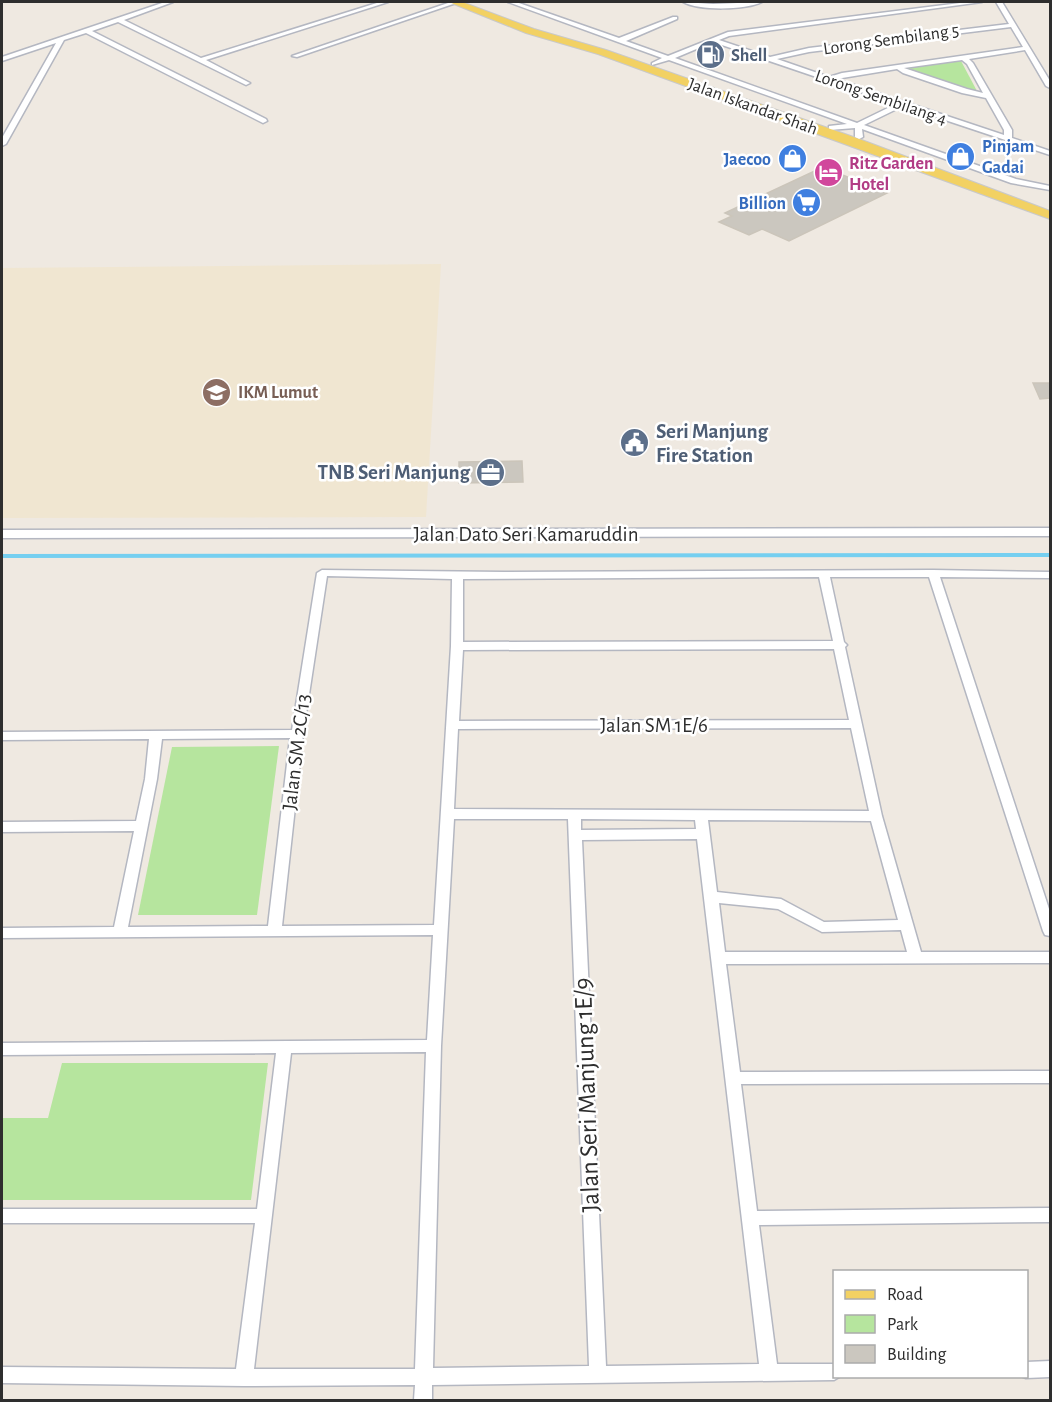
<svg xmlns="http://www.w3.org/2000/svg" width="1052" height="1402" viewBox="0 0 1052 1402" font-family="'Alegreya Sans',sans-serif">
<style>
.education{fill:#f0e6d1}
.green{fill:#b6e59e}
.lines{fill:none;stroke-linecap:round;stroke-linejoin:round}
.stream{stroke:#75cff0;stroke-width:4}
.building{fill:#cbc7bf;stroke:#cbc5ba;stroke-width:1.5}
.minor-casing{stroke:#b4b7c1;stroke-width:3}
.tertiary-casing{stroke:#b4b7c1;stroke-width:3}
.primary-casing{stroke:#c9c9c9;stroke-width:2}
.minor{fill:#fff;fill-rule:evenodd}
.tertiary{fill:#fff;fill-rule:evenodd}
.primary{fill:#f2d163;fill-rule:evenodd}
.labels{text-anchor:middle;stroke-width:5;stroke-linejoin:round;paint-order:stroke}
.far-street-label{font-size:18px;fill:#2e2e2e;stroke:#fff}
.far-service-label{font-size:18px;font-weight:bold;fill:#4e5e75;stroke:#fff;text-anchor:start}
.far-shop-label{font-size:18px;font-weight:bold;fill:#366cbe;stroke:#fff;text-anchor:end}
.far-hotel-label{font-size:18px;font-weight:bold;fill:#b23c85;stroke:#fff;text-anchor:start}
.far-education-label{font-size:18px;font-weight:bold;fill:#785e54;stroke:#fff;text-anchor:start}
.service-label{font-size:21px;font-weight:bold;fill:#4e5e75;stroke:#fff;text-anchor:start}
.street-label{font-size:21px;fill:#2e2e2e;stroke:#fff}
.near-street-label{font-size:26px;fill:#2e2e2e;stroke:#fff}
</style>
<rect width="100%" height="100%" fill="#efe9e1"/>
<polygon class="education" points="441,264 426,517 2,518 2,268"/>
<g class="green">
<polygon points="961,61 977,91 968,91 906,68"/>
<polygon points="279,746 257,915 138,915 172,747"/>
<polygon points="62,1063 268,1063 251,1200 2,1200 2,1118 48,1118"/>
</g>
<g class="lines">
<polyline class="stream" points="2,556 1050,555"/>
</g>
<g class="building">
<polygon points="823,167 887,193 789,241 762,229 749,235 719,222 732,216 725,213"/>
<polygon points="1033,383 1050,383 1050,398 1040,399"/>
<polygon points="522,461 523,482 459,483 459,462"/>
</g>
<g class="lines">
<defs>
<g id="minor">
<polygon points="165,2 173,2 124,20 201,58 380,2 388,2 206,60 248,82 250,83 246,85 118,22 92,31 266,119 267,121 263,123 86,33 64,40 6,144 2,146 2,138 56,43 2,61 2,57"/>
<polygon points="451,2 459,2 297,57 292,56"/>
<path d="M 508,2 L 516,2 L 619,38 L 673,17 L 677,17 L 677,19 L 626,41 L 668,56 L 728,32 L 968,2 L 982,2 L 729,36 L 719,40 L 770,57 L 809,48 L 1009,24 L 996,2 L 1002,2 L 1050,81 L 1050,88 L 1046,86 L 1025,50 L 969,59 L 973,63 L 1012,130 L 1012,138 L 1050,151 L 1050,155 L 903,106 L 864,125 L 1016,179 L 1050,186 L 1050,190 L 1011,183 L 862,129 L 863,137 L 859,139 L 855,137 L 855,128 L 829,130 L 829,126 L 847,124 L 669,60 L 652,65 L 652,63 L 662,58 ZM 1011,27 L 1023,47 L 842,73 L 829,77 L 777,59 L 809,52 ZM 713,42 L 896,104 L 857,123 L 675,58 ZM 962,60 L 967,64 L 983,93 L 967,89 L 904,68 ZM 897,69 L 903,73 L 962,93 L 986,98 L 1004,130 L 1004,135 L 836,79 Z"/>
<path d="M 683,2 L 713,4 L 762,2 C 746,10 699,11 683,2 Z"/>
<path d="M 322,570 L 504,572 L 933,570 L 1050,572 L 1050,578 L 940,577 L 1050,912 L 1050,936 L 1045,935 L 1043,931 L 929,577 L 830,577 L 844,642 L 847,645 L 845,647 L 882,816 L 921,952 L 1050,952 L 1050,963 L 726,964 L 740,1072 L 1050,1071 L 1050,1083 L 741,1084 L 757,1211 L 1050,1208 L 1050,1222 L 759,1225 L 777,1364 L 834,1364 L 834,1376 L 841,1376 L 834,1380 L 432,1385 L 432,1400 L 414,1400 L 415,1385 L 244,1386 L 2,1383 L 2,1367 L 236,1369 L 255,1223 L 2,1223 L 2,1209 L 257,1209 L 276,1053 L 2,1055 L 2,1043 L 427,1040 L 433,935 L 2,938 L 2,928 L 114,927 L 134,831 L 2,832 L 2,822 L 136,821 L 145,779 L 149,739 L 2,740 L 2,732 L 292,730 L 317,573 ZM 327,576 L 452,579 L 451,646 L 434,925 L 282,926 L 303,734 ZM 819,577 L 833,641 L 463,642 L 463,579 ZM 834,649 L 849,720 L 459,721 L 463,650 ZM 851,728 L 869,811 L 454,809 L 458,729 ZM 290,738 L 268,926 L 128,927 L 157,779 L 162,739 ZM 454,819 L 568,819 L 589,1366 L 433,1368 L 441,1046 ZM 581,819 L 695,820 L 696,829 L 581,830 ZM 708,820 L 871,821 L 898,920 L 824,922 L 781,899 L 717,892 ZM 697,839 L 759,1364 L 606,1366 L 582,840 ZM 719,903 L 778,909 L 822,932 L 901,930 L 907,952 L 725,952 ZM 426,1052 L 415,1369 L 254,1369 L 291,1053 Z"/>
<polygon points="1050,1361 1050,1377 1026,1378 1021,1376 1026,1376 1026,1362"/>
</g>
<polygon id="tertiary" points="1050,528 1050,536 2,538 2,530"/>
<polygon id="primary" points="449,2 462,2 534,29 606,50 859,139 1050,211 1050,219 598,54 526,33"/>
</defs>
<use href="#minor" class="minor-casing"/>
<use href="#tertiary" class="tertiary-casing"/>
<use href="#primary" class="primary-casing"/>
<use href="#minor" class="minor"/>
<use href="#tertiary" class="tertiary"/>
<use href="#primary" class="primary"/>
</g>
<defs>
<symbol id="fuel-disc" viewBox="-11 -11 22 22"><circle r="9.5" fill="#5c6f8a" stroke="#fff"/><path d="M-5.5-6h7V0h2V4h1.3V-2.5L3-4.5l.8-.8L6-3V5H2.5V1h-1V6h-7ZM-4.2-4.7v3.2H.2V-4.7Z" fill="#fff"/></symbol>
<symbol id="shop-disc" viewBox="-11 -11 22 22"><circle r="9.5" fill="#3f7fe0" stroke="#fff"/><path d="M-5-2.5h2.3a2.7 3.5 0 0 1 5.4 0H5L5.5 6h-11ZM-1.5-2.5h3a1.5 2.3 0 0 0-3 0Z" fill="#fff"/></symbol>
<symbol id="hotel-disc" viewBox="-11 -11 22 22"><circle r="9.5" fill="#d1479c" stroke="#fff"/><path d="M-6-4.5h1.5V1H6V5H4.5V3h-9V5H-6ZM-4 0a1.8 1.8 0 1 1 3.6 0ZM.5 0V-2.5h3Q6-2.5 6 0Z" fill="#fff"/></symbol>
<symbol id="supermarket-disc" viewBox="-11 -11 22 22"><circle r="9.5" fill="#3f7fe0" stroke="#fff"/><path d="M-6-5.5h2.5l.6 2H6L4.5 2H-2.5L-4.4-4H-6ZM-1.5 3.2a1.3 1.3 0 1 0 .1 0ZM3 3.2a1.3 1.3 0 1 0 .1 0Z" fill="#fff"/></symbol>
<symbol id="university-disc" viewBox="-11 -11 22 22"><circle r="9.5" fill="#8d6e63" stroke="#fff"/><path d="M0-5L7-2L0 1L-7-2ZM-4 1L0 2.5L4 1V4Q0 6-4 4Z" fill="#fff"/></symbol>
<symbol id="civic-disc" viewBox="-11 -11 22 22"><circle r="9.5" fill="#5c6f8a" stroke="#fff"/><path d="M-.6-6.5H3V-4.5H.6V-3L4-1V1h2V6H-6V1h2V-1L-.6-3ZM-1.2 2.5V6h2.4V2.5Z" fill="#fff"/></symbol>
<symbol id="office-disc" viewBox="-11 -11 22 22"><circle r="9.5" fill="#5c6f8a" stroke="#fff"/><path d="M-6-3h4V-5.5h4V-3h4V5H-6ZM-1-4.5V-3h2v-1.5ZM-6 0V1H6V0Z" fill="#fff"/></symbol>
</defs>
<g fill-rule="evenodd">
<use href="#fuel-disc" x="694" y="38" width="33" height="33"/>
<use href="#shop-disc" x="944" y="140" width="33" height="33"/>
<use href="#shop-disc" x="776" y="142" width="33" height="33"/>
<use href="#hotel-disc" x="812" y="156" width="33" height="33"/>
<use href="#supermarket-disc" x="790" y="186" width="33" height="33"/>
<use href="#university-disc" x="200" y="376" width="33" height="33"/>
<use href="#civic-disc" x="618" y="426" width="33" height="33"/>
<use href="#office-disc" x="474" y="456" width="33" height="33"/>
</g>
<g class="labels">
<g class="far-street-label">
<text transform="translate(891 39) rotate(-8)" y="6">Lorong Sembilang 5</text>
<text transform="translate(881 97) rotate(19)" y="6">Lorong Sembilang 4</text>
<text transform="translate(753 106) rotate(20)" y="6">Jalan Iskandar Shah</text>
</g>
<g class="far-service-label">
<text x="731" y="61">Shell</text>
</g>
<g class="far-shop-label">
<text x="982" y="152" text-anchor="start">Pinjam<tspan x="982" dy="21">Gadai</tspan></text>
<text x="771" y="165">Jaecoo</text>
<text x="786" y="209">Billion</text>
</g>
<g class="far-hotel-label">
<text x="849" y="169">Ritz Garden<tspan x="849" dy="21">Hotel</tspan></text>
</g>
<g class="far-education-label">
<text x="238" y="398">IKM Lumut</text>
</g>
<g class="service-label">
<text x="656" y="438">Seri Manjung<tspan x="656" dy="24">Fire Station</tspan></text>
<text x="470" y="479" text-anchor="end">TNB Seri Manjung</text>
</g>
<g class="street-label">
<text x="526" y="541">Jalan Dato Seri Kamaruddin</text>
<text x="654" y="732">Jalan SM 1E/6</text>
<text transform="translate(296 752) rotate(-83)" y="7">Jalan SM 2C/13</text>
</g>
<g class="near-street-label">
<text transform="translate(586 1095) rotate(-92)" y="9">Jalan Seri Manjung 1E/9</text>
</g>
</g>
<rect width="1052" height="1402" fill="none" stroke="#2e2e2e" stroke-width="6"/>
<rect x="833" y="1270" width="195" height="108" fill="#ffffff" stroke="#ababab" stroke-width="1.5"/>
<rect x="845" y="1290" width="30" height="9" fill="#f2d163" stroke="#ababab" stroke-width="1.5"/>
<text x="887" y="1300" font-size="18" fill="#2e2e2e">Road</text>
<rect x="845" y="1315" width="30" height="18" fill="#b6e59e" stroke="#ababab" stroke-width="1.5"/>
<text x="887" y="1330" font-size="18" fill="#2e2e2e">Park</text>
<rect x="845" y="1345" width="30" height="18" fill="#cbc7bf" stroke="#ababab" stroke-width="1.5"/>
<text x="887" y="1360" font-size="18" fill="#2e2e2e">Building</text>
</svg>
